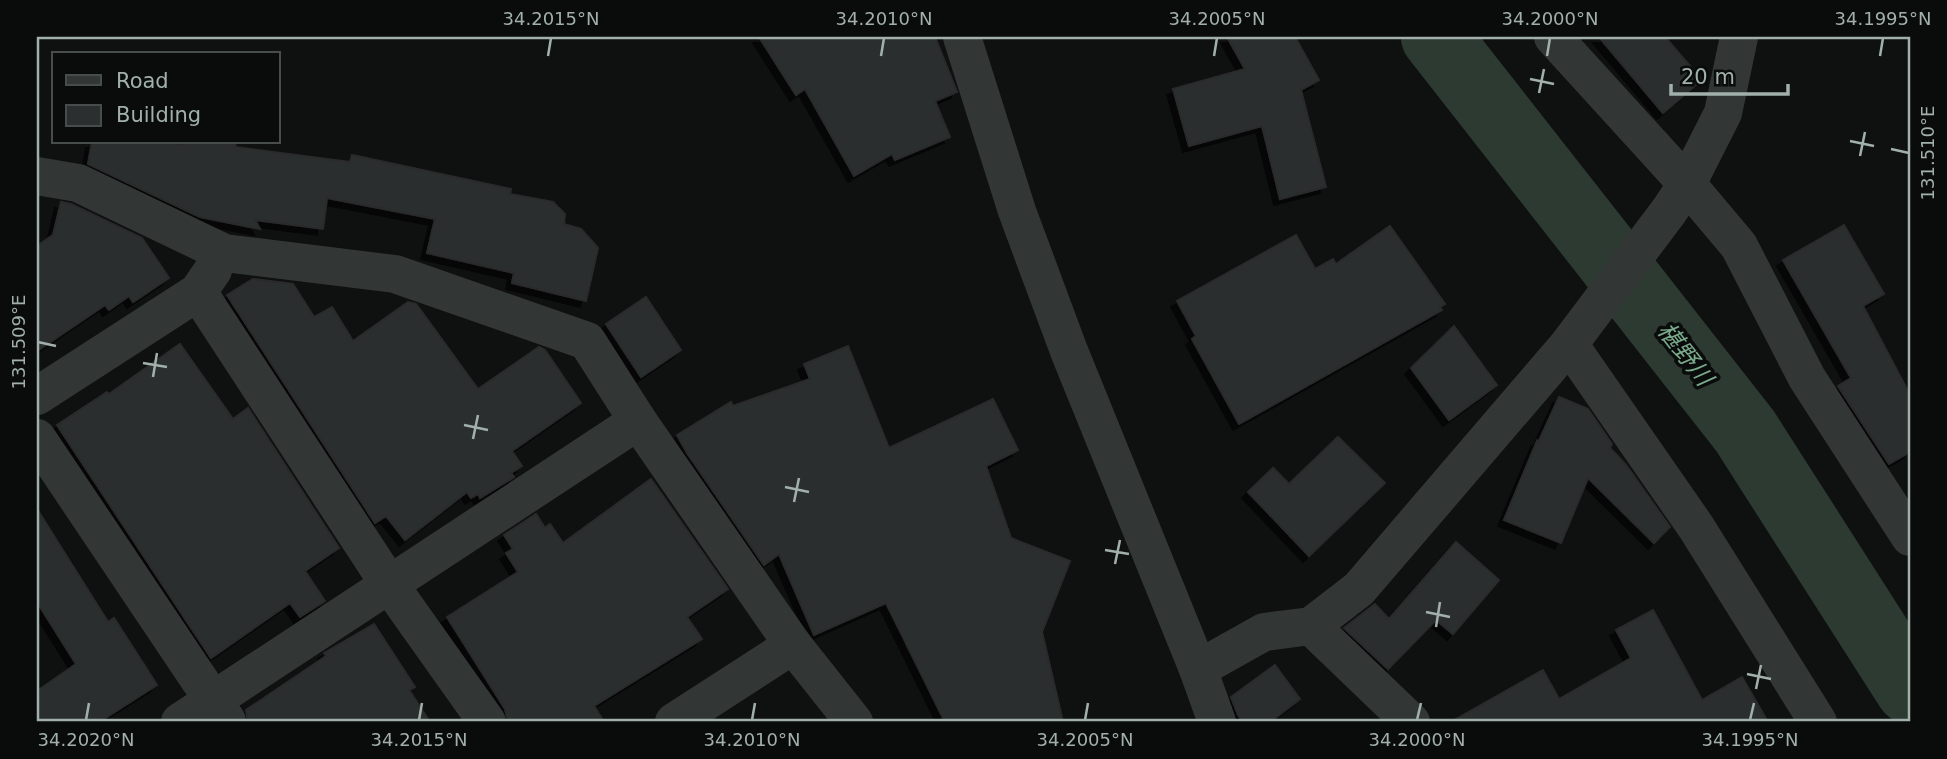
<svg xmlns="http://www.w3.org/2000/svg" width="1947" height="759" viewBox="0 0 1947 759" font-family="'DejaVu Sans','Noto Sans JP',sans-serif">
<style>
.lines{fill:none;stroke-linecap:round;stroke-linejoin:round}
.river{stroke:#2c3a31;stroke-width:70}
.building{fill:#2c2f2f;stroke:#292c2c;stroke-width:2;filter:url(#shadow)}
.street{stroke:#323736;stroke-width:38}
.ticks{fill:none;stroke:#a1b0aa;stroke-width:2.5}
.labels{text-anchor:middle;stroke-width:7;stroke-linejoin:round;paint-order:stroke}
.water-label{font-size:24px;font-style:italic;fill:#7aaa8c;stroke:#0a0b0b}
.neatline{fill:none;stroke:#a1b0aa;stroke-width:2.5}
.ticks-label{font-size:18px;text-anchor:middle;fill:#a1b0aa}
</style>
<defs>
<filter id="shadow"><feDropShadow dx="-6" dy="6" stdDeviation="0" flood-color="#0009"/></filter>
</defs>
<rect width="100%" height="100%" fill="#0f1010"/>
<g class="lines">
<polyline class="river" points="1436,37 1745,431 1910,689"/>
</g>
<g class="building">
<polygon points="759,37 935,37 957,92 935,101 950,137 895,160 892,154 854,176 805,89 796,95"/>
<polygon points="1227,37 1295,37 1319,80 1301,90 1326,187 1280,199 1262,126 1189,146 1173,89 1245,69"/>
<polygon points="1599,37 1665,37 1702,80 1663,113"/>
<polygon points="92,142 157,142 183,145 184,142 236,142 235,147 350,162 352,155 511,189 510,194 553,202 565,214 564,224 581,229 598,248 586,301 512,283 514,273 427,253 435,219 327,198 323,229 255,220 260,229 200,217 88,164"/>
<polygon points="61,202 71,204 142,238 169,278 133,302 129,296 109,310 105,305 37,351 37,246 53,235"/>
<polygon points="1844,225 1884,294 1863,306 1910,395 1910,452 1889,464 1838,386 1851,378 1783,260"/>
<polygon points="1390,226 1445,304 1440,307 1442,310 1239,424 1192,339 1196,336 1177,301 1296,235 1315,269 1333,259 1336,264"/>
<polygon points="253,279 293,284 314,317 332,307 353,341 408,302 416,304 478,389 539,347 545,350 581,403 512,451 522,466 511,473 514,477 480,498 478,494 471,498 467,492 405,540 386,516 375,523 227,295"/>
<polygon points="646,297 681,350 641,377 606,324"/>
<polygon points="1454,326 1497,385 1449,420 1411,368"/>
<polygon points="180,344 233,419 248,408 339,548 305,571 325,601 300,617 290,603 211,658 57,425 107,392 109,394"/>
<polygon points="848,346 889,448 993,399 1018,450 986,466 1011,538 1070,561 1042,632 1063,722 945,722 886,603 814,635 779,554 764,565 687,453 677,435 731,402 733,406 810,379 804,364"/>
<polygon points="1559,397 1588,409 1612,444 1610,448 1626,465 1670,527 1654,543 1588,478 1561,543 1504,520 1537,441 1538,443"/>
<polygon points="1338,437 1385,483 1309,556 1248,492 1273,468 1289,484"/>
<polygon points="651,479 728,589 687,617 702,639 594,706 604,722 508,722 505,709 447,617 518,572 506,553 513,549 504,535 536,514 545,528 550,524 563,543"/>
<polygon points="37,509 108,622 114,618 157,685 99,722 37,722 37,691 76,664 37,602"/>
<polygon points="1456,542 1499,580 1453,634 1436,620 1388,669 1344,628 1375,604 1389,619"/>
<polygon points="1653,610 1702,700 1742,677 1768,722 1451,722 1543,670 1559,699 1631,658 1616,630"/>
<polygon points="374,624 415,687 409,690 430,722 248,722 246,710 326,656 324,653"/>
<polygon points="1275,665 1300,699 1270,722 1243,722 1238,715 1231,697"/>
</g>
<g class="lines">
<g class="street">
<polyline points="962,37 1017,211 1069,351 1198,669 1217,722"/>
<polyline points="1553,37 1687,184 1739,246 1807,378 1910,537"/>
<polyline points="37,176 78,183 224,253 395,274 587,341 638,421 793,645 854,722"/>
<polyline points="198,292 389,584 487,722"/>
<polyline points="1569,344 1696,527 1818,722"/>
<polyline points="37,396 198,292 213,270"/>
<polyline points="37,438 227,721"/>
<polyline points="1311,626 1411,722"/>
<polyline points="1198,669 1264,632 1311,626 1359,589 1569,344 1669,211 1687,184 1723,113 1739,37"/>
<polyline points="180,722 638,421"/>
<polyline points="674,722 793,645"/>
</g>
</g>
<path class="ticks" d="M 548,56 L 551,38M 881,56 L 884,38M 1214,56 L 1217,38M 1547,56 L 1550,38M 1880,56 L 1883,38M 1530,79 L 1554,84M 1539,93 L 1544,69M 1850,141 L 1874,146M 1891,149 L 1909,153M 1860,156 L 1865,132M 38,342 L 56,346M 143,363 L 167,367M 153,377 L 157,353M 464,425 L 488,430M 473,439 L 478,415M 785,487 L 809,492M 794,502 L 799,478M 1105,550 L 1129,554M 1115,564 L 1120,540M 1426,612 L 1450,617M 1436,627 L 1440,602M 1747,674 L 1771,679M 1756,689 L 1761,665M 86,720 L 89,703M 419,720 L 422,703M 752,720 L 755,703M 1085,720 L 1088,703M 1417,720 L 1421,703M 1750,720 L 1754,703"/>
<g class="labels">
<g class="water-label">
<text transform="translate(1685 354) rotate(52)" y="8">椹野川</text>
</g>
</g>
<rect width="1947" height="759" fill="none" stroke="#0a0b0b" stroke-width="77"/>
<rect x="52" y="52" width="228" height="91" fill="#0a0b0b" stroke="#464d4b" stroke-width="2"/>
<rect x="66" y="75" width="35" height="10" fill="#323736" stroke="#464d4b" stroke-width="2"/>
<text x="116" y="88" font-size="21" fill="#a1b0aa">Road</text>
<rect x="66" y="105" width="35" height="21" fill="#2c2f2f" stroke="#464d4b" stroke-width="2"/>
<text x="116" y="122" font-size="21" fill="#a1b0aa">Building</text>
<path d="M1671 84v10h117v-10" fill="none" stroke="#a1b0aa" stroke-width="3.5"/>
<text x="1681" y="84" font-size="21" fill="#a1b0aa" stroke="#0a0b0b" stroke-width="5" paint-order="stroke">20 m</text>
<rect x="38" y="38" width="1871" height="682" class="neatline"/>
<g class="ticks-label">
<text x="551" y="25">34.2015°N</text>
<text x="884" y="25">34.2010°N</text>
<text x="1217" y="25">34.2005°N</text>
<text x="1550" y="25">34.2000°N</text>
<text x="1883" y="25">34.1995°N</text>
<text transform="translate(1928 153) rotate(-90)" y="6">131.510°E</text>
<text transform="translate(19 342) rotate(-90)" y="6">131.509°E</text>
<text x="86" y="746">34.2020°N</text>
<text x="419" y="746">34.2015°N</text>
<text x="752" y="746">34.2010°N</text>
<text x="1085" y="746">34.2005°N</text>
<text x="1417" y="746">34.2000°N</text>
<text x="1750" y="746">34.1995°N</text>
</g>
</svg>
